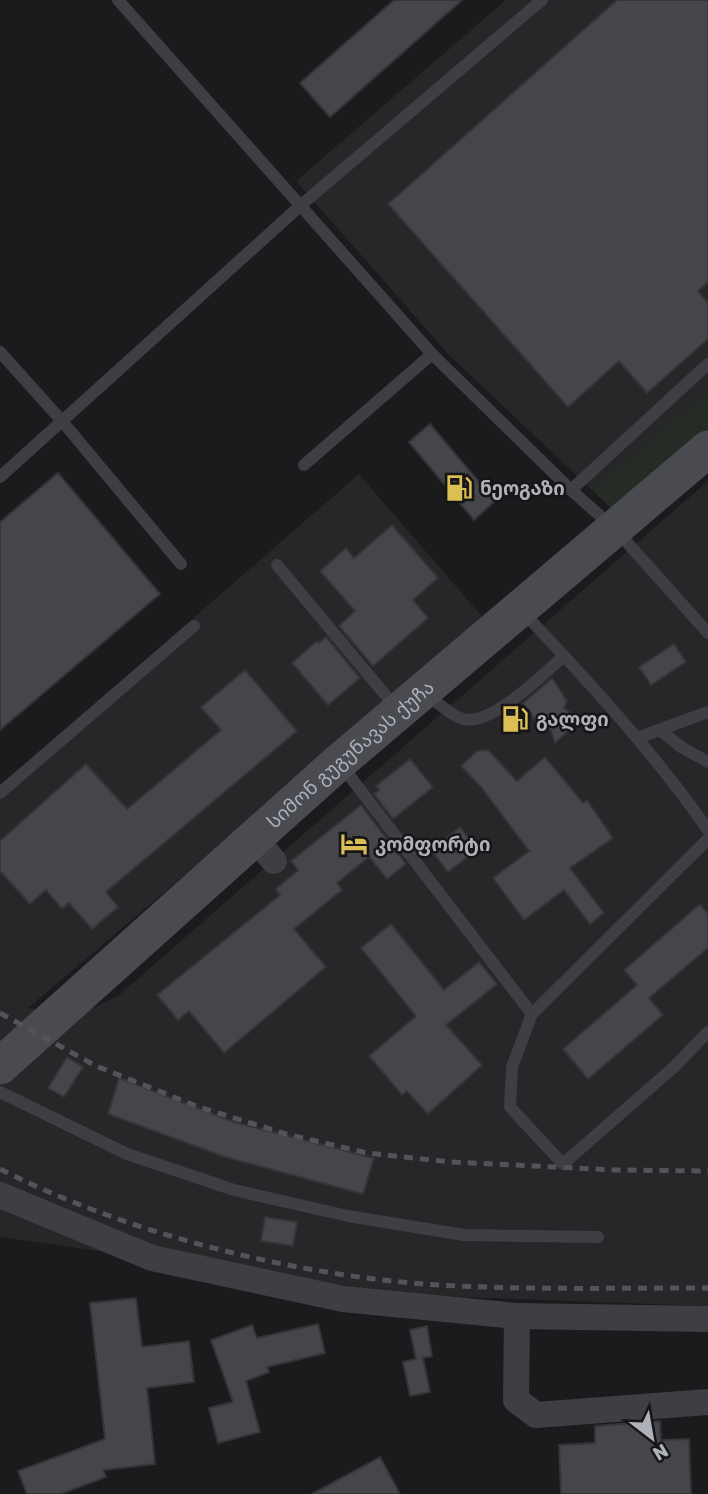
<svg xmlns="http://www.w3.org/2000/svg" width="708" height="1494" viewBox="0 0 708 1494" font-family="Rubik,'Noto Sans Georgian',sans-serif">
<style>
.built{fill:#272729}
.green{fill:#252c26}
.building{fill:#454649;stroke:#353538;stroke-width:2}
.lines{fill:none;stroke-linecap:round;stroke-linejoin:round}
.lane{stroke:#3e3e43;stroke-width:12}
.street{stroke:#3e3e43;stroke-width:26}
.secondary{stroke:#4a4b51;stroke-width:37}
.rail{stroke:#53545a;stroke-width:5;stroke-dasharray:9 7;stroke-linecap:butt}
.labels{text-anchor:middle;stroke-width:5;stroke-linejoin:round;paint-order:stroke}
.poi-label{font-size:19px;font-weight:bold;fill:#afb1ba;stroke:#161517;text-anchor:start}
.street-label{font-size:19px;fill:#afb1ba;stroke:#161517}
</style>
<rect width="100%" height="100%" fill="#1b1a1c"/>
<g class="built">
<polygon points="506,0 708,0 708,391 592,490 450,356 296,181"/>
<polygon points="359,474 485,620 28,1008 78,1015 118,996 708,481 708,1306 409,1295 0,1237 0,786"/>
</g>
<polygon class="green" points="708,391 708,432 615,512 592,490"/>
<g class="building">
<polygon points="394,0 462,0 330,117 300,83"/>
<polygon points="617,0 708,0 708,282 698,291 708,303 708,339 647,393 619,361 568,407 388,204"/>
<polygon points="430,424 495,501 474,520 409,442"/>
<polygon points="58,473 160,594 0,730 0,522"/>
<polygon points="392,525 438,578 413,600 428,618 373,666 339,626 355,611 320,571 346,548 354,558"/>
<polygon points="326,637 360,678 328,705 292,663 317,641 319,643"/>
<polygon points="674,644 686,662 651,685 639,667"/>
<polygon points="245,670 297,731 106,892 118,907 92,929 69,903 62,909 46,890 30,904 0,871 0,841 86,764 127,809 221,730 201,707"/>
<polygon points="552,678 567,701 564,708 580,720 555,743 551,731 533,718 529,710 522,704"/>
<polygon points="488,750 517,781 545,757 583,803 587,800 613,838 570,868 604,913 590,924 564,890 524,920 493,878 529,851 481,787 461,766 477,751"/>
<polygon points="410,759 433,787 393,819 374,794 379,790 376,786"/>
<polygon points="361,805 406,864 387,879 369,857 337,883 342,890 294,929 326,967 224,1053 189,1011 178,1020 157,995 280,895 276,889 298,870 291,861"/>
<polygon points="460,827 478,849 448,872 431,850"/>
<polygon points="700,904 708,914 708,948 649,998 663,1015 588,1079 563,1049 637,985 624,970"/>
<polygon points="391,924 444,990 479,962 497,984 446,1025 482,1065 428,1114 407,1091 402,1095 369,1056 416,1016 361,948"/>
<polygon points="67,1057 83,1067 64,1097 48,1088"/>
<polygon points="119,1078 234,1122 374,1158 363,1194 225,1157 108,1114"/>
<polygon points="265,1217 297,1222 293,1246 261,1241"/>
<polygon points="136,1298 142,1347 189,1341 194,1382 147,1388 155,1464 103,1470 106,1477 61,1494 27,1494 18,1471 105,1439 90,1303"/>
<polygon points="318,1324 325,1353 267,1367 269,1372 246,1381 260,1432 218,1443 209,1408 233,1402 211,1340 252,1325 257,1338"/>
<polygon points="427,1326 432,1356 423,1358 430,1392 410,1396 403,1362 416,1359 410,1330"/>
<polygon points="660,1421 661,1440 689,1439 691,1494 561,1494 559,1445 595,1443 595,1426"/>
<polygon points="380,1457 400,1494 312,1494"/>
</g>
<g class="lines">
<g class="lane">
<polyline points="118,0 432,354 571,490 615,529 708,633"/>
<polyline points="0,352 62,421 181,564"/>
<polyline points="304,465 432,354"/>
<polyline points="0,477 300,206 542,0"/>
<polyline points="571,490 708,364"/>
<polyline points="277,565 397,709"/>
<path d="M 521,610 C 587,680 653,751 708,830"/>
<path d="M 426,694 C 437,702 450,715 463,719 C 491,727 543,674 564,656"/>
<polyline points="660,730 681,747 708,762"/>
<polyline points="637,738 708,712"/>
<polyline points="342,766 532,1014"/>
<polyline points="0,793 194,626"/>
<polyline points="708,839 532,1014 512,1067 510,1107 563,1164 674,1067 708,1032"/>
<polyline points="0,1092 127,1154 234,1190 348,1216 464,1235 598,1237"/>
</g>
<g class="street">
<polyline points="254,838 274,861"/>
<polyline points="0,1195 152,1258 343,1299 517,1316 516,1400 536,1415 708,1402"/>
<polyline points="517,1316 708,1319"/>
</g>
<path class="secondary" id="s1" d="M 0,1066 L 339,762 L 708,449"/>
<g class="rail">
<polyline points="0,1013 96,1066 199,1107 286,1134 367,1153 451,1162 617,1170 708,1171"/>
<path d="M 0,1169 C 128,1234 295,1276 438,1285 C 528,1290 618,1288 708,1288"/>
</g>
</g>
<defs>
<symbol id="fuel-bare" viewBox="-9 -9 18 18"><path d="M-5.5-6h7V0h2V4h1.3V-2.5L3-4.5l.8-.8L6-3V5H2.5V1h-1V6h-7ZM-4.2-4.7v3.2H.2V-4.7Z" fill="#dcbf52" stroke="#161517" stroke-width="2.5" paint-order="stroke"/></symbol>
<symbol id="hotel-bare" viewBox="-9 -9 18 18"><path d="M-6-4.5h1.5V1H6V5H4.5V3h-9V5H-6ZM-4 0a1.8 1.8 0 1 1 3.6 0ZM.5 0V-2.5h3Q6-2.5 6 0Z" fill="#dcbf52" stroke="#161517" stroke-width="2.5" paint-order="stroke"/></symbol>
</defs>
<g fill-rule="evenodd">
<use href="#fuel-bare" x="440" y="469" width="38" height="38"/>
<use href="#fuel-bare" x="496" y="700" width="38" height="38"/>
<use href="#hotel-bare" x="335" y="825" width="38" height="38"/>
</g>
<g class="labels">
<g class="poi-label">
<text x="480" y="495">ნეოგაზი</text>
<text x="536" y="726">გალფი</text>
<text x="375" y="851">კომფორტი</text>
</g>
<g class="street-label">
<text dy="7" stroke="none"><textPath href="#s1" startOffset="469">სიმონ გუგუნავას ქუჩა</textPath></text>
</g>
</g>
<g transform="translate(652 1438) rotate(149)" stroke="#161517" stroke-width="5" paint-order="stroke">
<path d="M0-5L12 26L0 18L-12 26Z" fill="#afb1ba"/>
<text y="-10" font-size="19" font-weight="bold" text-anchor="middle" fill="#afb1ba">N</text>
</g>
</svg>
